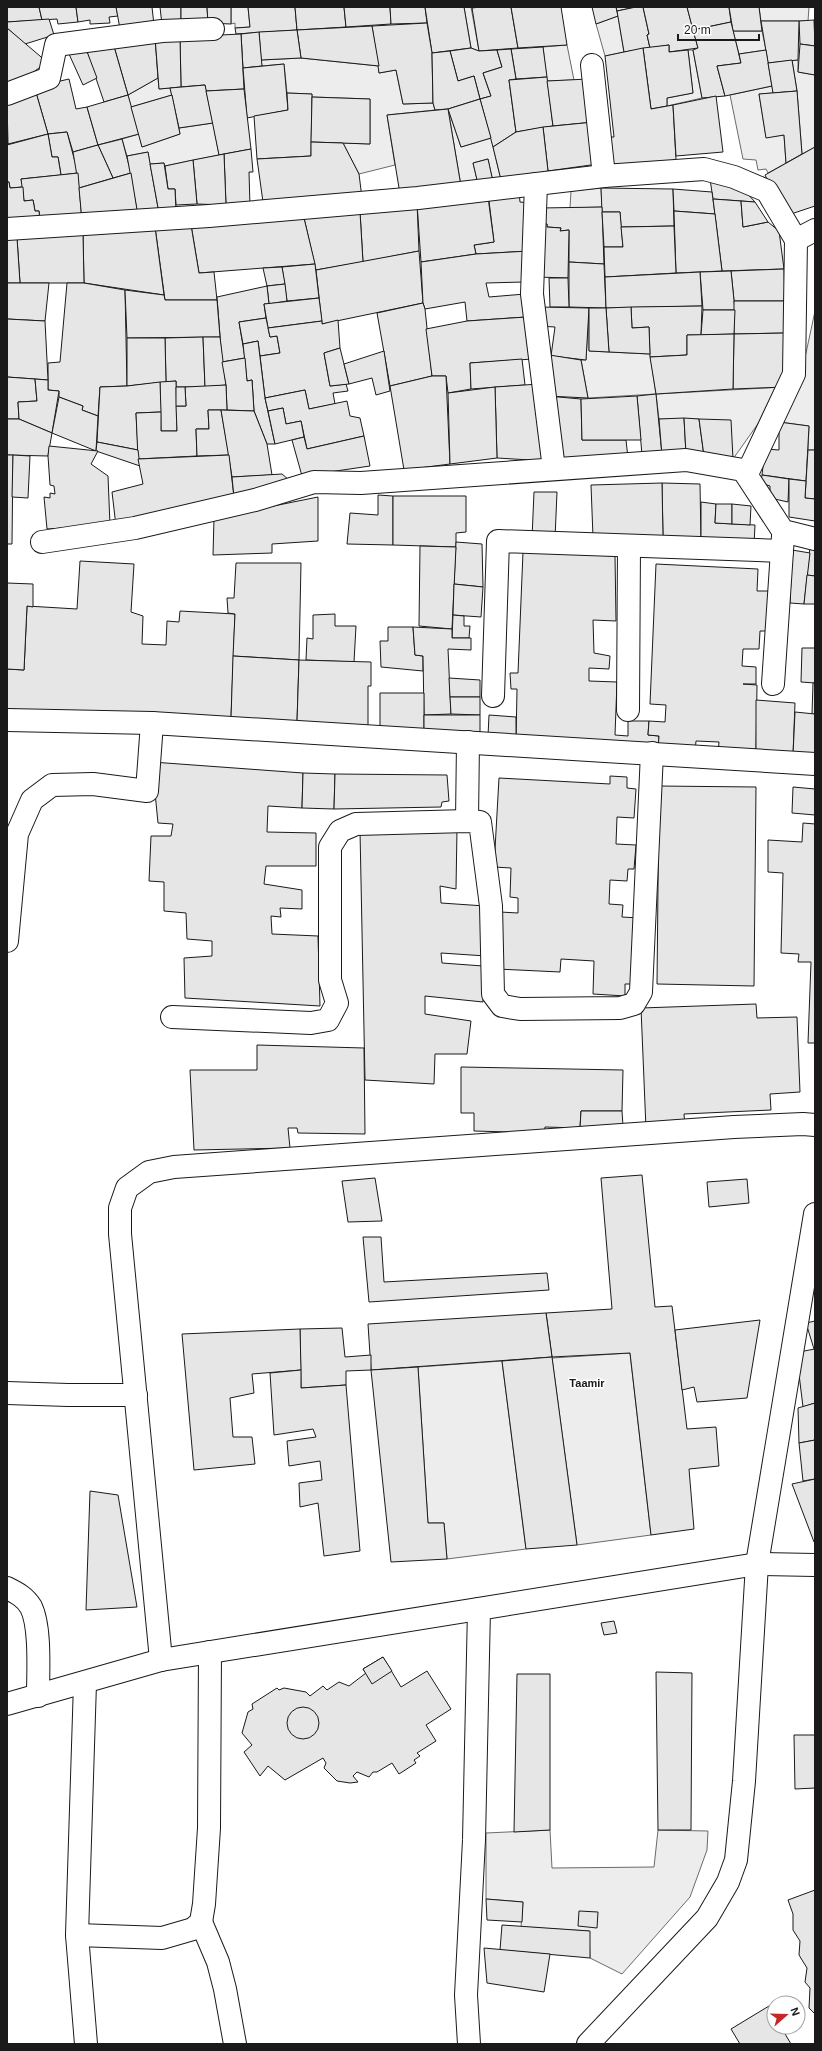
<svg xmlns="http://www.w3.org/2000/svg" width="822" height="2051" viewBox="0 0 822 2051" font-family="Helvetica,sans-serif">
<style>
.green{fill:#ededed;stroke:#6a6a6a}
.building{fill:#e6e6e6;stroke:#1a1a1a}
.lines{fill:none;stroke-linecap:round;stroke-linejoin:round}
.minor-casing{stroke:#1a1a1a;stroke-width:24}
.minor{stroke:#fff;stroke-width:22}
.labels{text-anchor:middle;stroke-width:3;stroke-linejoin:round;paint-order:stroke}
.neighbourhood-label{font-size:11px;font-weight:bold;fill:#1a1a1a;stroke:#fff}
</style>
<rect width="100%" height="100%" fill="#fff"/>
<g class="green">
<polygon points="231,7 248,7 250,27 235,28 235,23 231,24"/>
<polygon points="464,7 471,7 479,51 471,48"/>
<polygon points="759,7 809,7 808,21 761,21"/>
<polygon points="618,16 624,52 605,56 596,24"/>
<polygon points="733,31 762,31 766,50 739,54"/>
<polygon points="567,45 574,80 547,81 543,47"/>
<polygon points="688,50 693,50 702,98 667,106 667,98 693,93"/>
<polygon points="301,58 379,66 379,73 396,70 403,104 433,103 435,110 387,115 395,165 359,174 343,143 370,144 370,99 312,97 312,94 287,93 284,64 262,66 261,60"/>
<polygon points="792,60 798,60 798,72 815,75 815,147 802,154 797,91"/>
<polygon points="158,78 159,89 170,88 172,95 131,107 128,95"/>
<polygon points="772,86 773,93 759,94 766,137 784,135 786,163 768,173 766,169 758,170 756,160 743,159 730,95"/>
<polygon points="448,109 461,147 491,138 501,180 493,182 488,159 473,163 478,184 461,186"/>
<polygon points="213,123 219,155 165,166 164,163 150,164 148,152 127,156 122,139 139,134 142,147 180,134 179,128"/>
<polygon points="601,188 602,207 570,208 571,191"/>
<polygon points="589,308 589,351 650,354 656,394 784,387 733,459 699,419 659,419 656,394 588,398 581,360 586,360"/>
<polygon points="815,311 815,450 808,450 809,426 779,422 806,353"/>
<polygon points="630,1353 651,1535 577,1545 552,1358"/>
<polygon points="502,1361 526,1549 447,1559 444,1523 428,1523 418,1367"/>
<polygon points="550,1830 552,1868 654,1867 658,1830 708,1831 707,1850 690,1897 622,1974 590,1958 589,1931 521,1927 523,1902 486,1899 486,1833"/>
</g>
<g class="building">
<polygon points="7,7 39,7 42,20 7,22"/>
<polygon points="39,7 76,7 78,22 58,24 57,19 42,20"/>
<polygon points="76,7 116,7 118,16 109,17 110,23 90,24 90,20 78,22"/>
<polygon points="116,7 152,7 154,25 120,29"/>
<polygon points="160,7 181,7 181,24 162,25"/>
<polygon points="181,7 207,7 208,23 181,24"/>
<polygon points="207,7 231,7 231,24 208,23"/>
<polygon points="248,7 295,7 297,30 236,34 235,28 250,27"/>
<polygon points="295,7 344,7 346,27 297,30"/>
<polygon points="344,7 390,7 391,24 346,27"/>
<polygon points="390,7 425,7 427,23 391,24"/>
<polygon points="425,7 464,7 471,48 432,53"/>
<polygon points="480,7 511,7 518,48 479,51 472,8"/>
<polygon points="511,7 561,7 567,45 518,48"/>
<polygon points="592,7 616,7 618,16 596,24"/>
<polygon points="616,7 636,7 617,11"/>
<polygon points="636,7 643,7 649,34 647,35 650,48 624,52 617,11"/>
<polygon points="643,7 687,7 698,48 669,52 669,45 650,48 647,35 649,34"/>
<polygon points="687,7 729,7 731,22 693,30"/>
<polygon points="729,7 759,7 762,31 733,31"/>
<polygon points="49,19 54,35 25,44 7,28 7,22"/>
<polygon points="814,20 815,46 800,44 799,21"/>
<polygon points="761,21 799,21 798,60 768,63"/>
<polygon points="731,22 741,63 717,66 725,96 702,98 693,50 698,48 693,30"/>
<polygon points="427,23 432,53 433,103 403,104 396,70 379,73 372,26"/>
<polygon points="372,26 379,66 301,58 297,30"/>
<polygon points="7,28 47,62 8,91 7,90"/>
<polygon points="297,30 301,58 261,60 259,32"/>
<polygon points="259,32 262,66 243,68 241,34"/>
<polygon points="241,34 244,89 206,91 205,85 181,87 180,37"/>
<polygon points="155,37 158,78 128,95 113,43"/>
<polygon points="155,37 180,37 181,87 159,89"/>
<polygon points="113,43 128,95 104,102 86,49"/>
<polygon points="800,44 815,46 815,75 798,72"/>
<polygon points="669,45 669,52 688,50 693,93 667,98 667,106 651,109 643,48"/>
<polygon points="543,47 547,77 516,79 511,49"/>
<polygon points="471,48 479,51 497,50 502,67 483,73 491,96 480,99 474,76 458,81 450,51"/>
<polygon points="643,48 651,109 673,105 676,160 610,167 608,137 614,137 605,56"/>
<polygon points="86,49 97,78 83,85 69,54"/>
<polygon points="511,49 516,79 509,80 516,132 493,147 480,99 491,96 483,73 502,67 497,50"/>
<polygon points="766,50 772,86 725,96 717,66 741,63 739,54"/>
<polygon points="450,51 458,81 474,76 480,99 448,109 435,110 433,103 432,53"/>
<polygon points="792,60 797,91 773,93 768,63"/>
<polygon points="284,64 288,110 247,118 243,68"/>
<polygon points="547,77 553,126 516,132 509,80"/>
<polygon points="69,79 76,109 87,107 98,145 73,152 67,132 48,134 35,89 43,85"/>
<polygon points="588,79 594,122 553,126 547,81"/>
<polygon points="205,85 213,123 179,128 170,88"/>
<polygon points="35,89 48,134 8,144 7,102"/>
<polygon points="244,89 251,149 219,155 206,91"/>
<polygon points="797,91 802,154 786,163 784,135 766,138 759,94"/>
<polygon points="287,93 312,94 311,156 257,159 254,116 288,110"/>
<polygon points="128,95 139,134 98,145 87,107"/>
<polygon points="172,95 180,134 142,147 131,107"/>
<polygon points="716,96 723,152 676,156 673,105"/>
<polygon points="312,97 370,99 370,144 311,142"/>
<polygon points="480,99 491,138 461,147 448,109"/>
<polygon points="448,109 461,186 400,194 387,115"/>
<polygon points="594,122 598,164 548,171 543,127"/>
<polygon points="543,127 548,171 501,180 493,147 516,132"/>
<polygon points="67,132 78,173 61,175 58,157 52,157 48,134"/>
<polygon points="48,134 52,157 58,157 61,175 21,179 23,187 10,188 9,182 7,182 7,145"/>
<polygon points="122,139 131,173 113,178 98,145"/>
<polygon points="311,142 343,143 359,174 362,198 263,202 257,159 311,156"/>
<polygon points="98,145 113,178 79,188 73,152"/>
<polygon points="815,147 815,206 785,216 765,175"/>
<polygon points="251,149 253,172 249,172 250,207 226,205 224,154"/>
<polygon points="148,152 159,213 138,216 127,156"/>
<polygon points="224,154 226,205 197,204 193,160"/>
<polygon points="488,159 494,186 478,184 473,163"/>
<polygon points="193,160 197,204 176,205 175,189 168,189 165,166"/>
<polygon points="164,163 168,189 175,189 176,211 159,213 150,164"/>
<polygon points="78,173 82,221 40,222 39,211 35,211 33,200 24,201 21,179"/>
<polygon points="131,173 138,216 82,221 79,188"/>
<polygon points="710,179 736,181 755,202 713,199"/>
<polygon points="7,182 9,182 10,188 23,187 24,201 33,200 35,211 39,211 40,222 7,223"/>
<polygon points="601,188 673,189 674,226 621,227 620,212 602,212"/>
<polygon points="673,189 712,192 715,214 674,211"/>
<polygon points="519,192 520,202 530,203 529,251 476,254 474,245 494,242 488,193"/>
<polygon points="488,197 494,242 474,245 476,254 421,262 417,203"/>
<polygon points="713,199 741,201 743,227 768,222 779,231 784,269 722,271"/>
<polygon points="741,201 755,202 768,222 743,227"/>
<polygon points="417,203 419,251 363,262 360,212"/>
<polygon points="602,207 604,264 569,262 569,230 560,231 561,228 547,227 547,224 538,224 540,208"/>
<polygon points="674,211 715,214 722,271 676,273"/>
<polygon points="360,212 363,262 316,270 304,218"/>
<polygon points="602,212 620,212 623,247 604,247"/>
<polygon points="304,218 315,264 199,273 191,225"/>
<polygon points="538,224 547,224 547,227 561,228 560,231 569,230 568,278 536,277"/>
<polygon points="191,225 199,273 214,272 217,300 165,300 155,227"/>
<polygon points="674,226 676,273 605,277 604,247 623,247 621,227"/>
<polygon points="155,227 164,295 84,283 83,234"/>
<polygon points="83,234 84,283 20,283 17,238"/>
<polygon points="7,238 17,238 20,283 7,283"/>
<polygon points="419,251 423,303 322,324 316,270"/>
<polygon points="529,251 524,282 486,283 489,297 525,294 526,317 467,321 465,302 425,309 423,303 421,262 476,254"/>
<polygon points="569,262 604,264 606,308 569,307"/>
<polygon points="315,264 319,298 287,301 282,267"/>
<polygon points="282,267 285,284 267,286 263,268"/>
<polygon points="784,269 785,301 734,301 731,271"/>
<polygon points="731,271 735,310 703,310 700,272"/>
<polygon points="700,272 702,306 606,308 605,277"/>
<polygon points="549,278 568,278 569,307 550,307"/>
<polygon points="7,283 49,283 45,321 7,319"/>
<polygon points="67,283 84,283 125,290 127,386 100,387 98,416 82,410 83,406 59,397 59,391 48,390 48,363 60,362"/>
<polygon points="285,284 287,301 269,304 267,286"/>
<polygon points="267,286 269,304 264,304 266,318 239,322 245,358 222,362 217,297"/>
<polygon points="125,290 164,295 165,300 217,300 220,337 127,338"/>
<polygon points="319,298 322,321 268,328 264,304"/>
<polygon points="734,301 785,301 786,333 734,334"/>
<polygon points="423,303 425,309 432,376 390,386 377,313"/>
<polygon points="702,306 701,335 687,335 687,355 650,357 649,327 632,328 631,307"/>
<polygon points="538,307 589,308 586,360 551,356 555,327 538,326"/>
<polygon points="631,307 632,328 649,327 650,354 609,352 606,308"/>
<polygon points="589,308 606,308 609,352 589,351"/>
<polygon points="703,310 735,310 734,334 701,335"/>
<polygon points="526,317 533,359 470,363 471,389 448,393 446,376 432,376 426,329 467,321"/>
<polygon points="266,318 270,337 277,336 280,353 260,356 258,341 243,344 239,322"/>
<polygon points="7,319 45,321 48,380 7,377"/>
<polygon points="338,320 340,348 324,353 330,386 346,384 348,391 333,393 335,404 309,409 305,390 265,398 260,356 280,353 277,336 270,337 268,328 322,321 322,324"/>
<polygon points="786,333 784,387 733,389 734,334"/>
<polygon points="734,334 733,389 656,394 650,357 687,355 687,335"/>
<polygon points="203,337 205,387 176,387 176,381 166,382 165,338"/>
<polygon points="203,337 220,337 226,385 205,387"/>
<polygon points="127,338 165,338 166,382 127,386"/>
<polygon points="258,341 265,398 275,444 267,444 254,411 252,380 247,381 243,344"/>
<polygon points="340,348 349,384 330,386 324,353"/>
<polygon points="384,351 390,391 376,395 372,378 349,384 344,364"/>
<polygon points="543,354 581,360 588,398 547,396"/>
<polygon points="245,358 247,381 252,380 254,411 227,410 226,385 222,362"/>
<polygon points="522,359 525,385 471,389 470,363"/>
<polygon points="432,376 446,376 450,464 404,470 390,386"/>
<polygon points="7,377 35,379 37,401 18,402 19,419 7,419"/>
<polygon points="35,379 48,380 48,390 59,391 52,433 19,419 18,402 37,401"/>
<polygon points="176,381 177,431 161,431 160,382"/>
<polygon points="160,382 161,412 136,413 138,450 97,442 100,387 127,386"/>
<polygon points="539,384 547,461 497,458 495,387"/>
<polygon points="226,385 227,410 208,410 209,429 196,429 197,456 138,459 136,413 161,412 161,431 177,431 176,406 186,406 185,387"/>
<polygon points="176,387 185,387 186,406 176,406"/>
<polygon points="495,387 497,458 450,464 448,393"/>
<polygon points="305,390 309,409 347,401 350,416 360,418 364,436 307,449 301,421 286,424 283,408 268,411 265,398"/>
<polygon points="656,394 662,455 642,455 637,396"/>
<polygon points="547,396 581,399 582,440 626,440 628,458 555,466"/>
<polygon points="637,396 641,440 582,440 581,399"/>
<polygon points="59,397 83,406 82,410 98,416 96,451 52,433"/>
<polygon points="283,408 286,424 301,421 304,437 275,444 268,411"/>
<polygon points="208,410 221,410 229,455 197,456 196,429 209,429"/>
<polygon points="221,410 254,411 267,444 272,475 232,477"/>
<polygon points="684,418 686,454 662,455 659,419"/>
<polygon points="684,418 699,419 704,456 686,454"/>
<polygon points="7,419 19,419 52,433 48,456 7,455"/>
<polygon points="699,419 731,420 733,459 704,456"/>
<polygon points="779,422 809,426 806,481 762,475 765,449 779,450"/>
<polygon points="364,436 370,466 302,476 292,440 304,437 307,449"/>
<polygon points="97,442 138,450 140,466 96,451"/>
<polygon points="49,446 98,451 91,464 108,476 110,525 47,529 44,497 50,498 50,493 55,494 54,486 50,485 48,456"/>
<polygon points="808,450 815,450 815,499 805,498"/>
<polygon points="7,455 13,455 12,544 7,544"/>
<polygon points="13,455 30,456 28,498 12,497"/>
<polygon points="229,455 234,497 116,526 112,492 143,484 138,459"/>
<polygon points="282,474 289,480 234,497 232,477"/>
<polygon points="762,475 789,479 788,502 770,498 770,486 761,483"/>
<polygon points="789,479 806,481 805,498 815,499 815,521 789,517"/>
<polygon points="662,483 700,484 701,540 663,536"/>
<polygon points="662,483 663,536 593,537 591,485"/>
<polygon points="534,492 557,492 555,539 532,538"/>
<polygon points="378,495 393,496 393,545 347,544 350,513 378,515"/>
<polygon points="393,496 466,496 466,532 456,533 456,547 393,545"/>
<polygon points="318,497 318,541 272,544 272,553 213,555 214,518"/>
<polygon points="701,502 716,504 715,523 755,525 754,545 701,540"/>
<polygon points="716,504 732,504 732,524 715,523"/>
<polygon points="732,504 751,506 750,525 732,524"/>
<polygon points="456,542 482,544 483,587 454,584"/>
<polygon points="420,546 456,547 452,629 419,626"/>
<polygon points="810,547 815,549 815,576 807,575"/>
<polygon points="792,550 810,553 804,604 790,603"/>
<polygon points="523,552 615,556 616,621 593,620 594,653 610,656 609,669 589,668 589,681 617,682 615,735 628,736 628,721 649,721 648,735 659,736 658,750 516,741 517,689 511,689 510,673 518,673"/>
<polygon points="80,561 134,564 131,612 143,616 142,644 166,645 167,621 179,622 180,611 235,614 231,718 7,709 7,669 24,670 27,606 77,609"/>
<polygon points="236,563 301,563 299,660 233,656 235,614 228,613 227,598 234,598"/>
<polygon points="656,564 758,569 757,591 771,591 770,631 760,631 759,649 743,649 742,666 756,667 756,684 743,684 757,685 756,752 718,753 719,742 696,741 695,752 658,750 659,736 648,735 649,721 665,722 666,705 650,704"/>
<polygon points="807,575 815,576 815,604 804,604"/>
<polygon points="7,583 33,584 33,607 27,606 24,670 7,669"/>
<polygon points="454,584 483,587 481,617 453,615"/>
<polygon points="335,614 335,626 356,626 354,662 306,660 307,638 313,639 313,615"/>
<polygon points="453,615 464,616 464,626 470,626 469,638 452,638"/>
<polygon points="388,627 413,627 415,655 423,656 423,671 381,667 380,641 388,641"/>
<polygon points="413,627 452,629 452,638 471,638 471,650 448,649 451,714 424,715 423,656 415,655"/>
<polygon points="802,648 815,648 815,683 801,682"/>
<polygon points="233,656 299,660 297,722 231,718"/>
<polygon points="299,660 371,662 371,686 368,686 368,729 297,722"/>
<polygon points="449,678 480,680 480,697 450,697"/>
<polygon points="813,683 815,683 815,714 812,714"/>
<polygon points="380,693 424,693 424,736 380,734"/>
<polygon points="450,697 480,697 480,715 451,714"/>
<polygon points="756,700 795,703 793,755 756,752"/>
<polygon points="795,712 815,714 815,756 793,755"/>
<polygon points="424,715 480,715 480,739 424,736"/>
<polygon points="489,715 516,717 516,737 488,736"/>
<polygon points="152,762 303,773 302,808 268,806 267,832 316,833 316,866 266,866 264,884 302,890 302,909 280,908 281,917 271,916 272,934 318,936 320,1006 185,998 184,958 212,956 212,941 187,939 186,913 164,911 164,882 149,881 151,836 171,836 173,824 158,823"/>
<polygon points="303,773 335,774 334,809 302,808"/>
<polygon points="335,774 447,775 449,801 442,802 441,807 334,809"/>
<polygon points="610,776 627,777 627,788 636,789 634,818 617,817 616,844 636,845 634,869 628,869 627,881 610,880 609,904 623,905 622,917 639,918 635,984 625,984 625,996 593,994 594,961 561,959 560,972 497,969 500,912 518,913 518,898 510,897 511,868 494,867 499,778 610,784"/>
<polygon points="659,786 756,787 754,986 657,984"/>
<polygon points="793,787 815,789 815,815 792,813"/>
<polygon points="803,823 815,824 815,1043 808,1043 811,962 798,962 799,954 781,953 783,873 768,872 768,840 802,842"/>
<polygon points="457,829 456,889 440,886 441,903 485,906 486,956 441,953 442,963 483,966 483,1002 425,996 425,1014 471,1021 467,1054 435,1054 434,1084 365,1080 360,831"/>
<polygon points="756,1004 757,1018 797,1017 800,1092 770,1094 771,1110 684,1114 685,1127 646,1129 641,1008"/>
<polygon points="257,1045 364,1048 365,1134 298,1133 297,1128 288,1128 290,1148 194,1150 190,1070 257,1070"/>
<polygon points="461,1067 623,1070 622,1111 581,1111 580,1128 545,1127 544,1133 474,1131 474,1113 461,1113"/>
<polygon points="581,1111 622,1111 623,1126 580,1128"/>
<polygon points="642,1175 655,1307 672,1306 687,1429 716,1427 719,1466 689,1469 694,1529 651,1535 630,1353 552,1357 546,1313 612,1309 601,1178"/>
<polygon points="375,1178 382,1221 348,1222 342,1181"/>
<polygon points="747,1179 749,1203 709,1207 707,1182"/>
<polygon points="363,1237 381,1237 384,1282 547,1273 549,1290 369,1302"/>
<polygon points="546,1313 552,1357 371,1370 368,1324"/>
<polygon points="760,1320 747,1398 697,1402 694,1387 682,1390 675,1330"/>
<polygon points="815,1321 815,1349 814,1349 806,1323"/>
<polygon points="342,1328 345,1357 371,1355 371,1370 346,1371 346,1385 301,1388 300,1329"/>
<polygon points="300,1329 301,1370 252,1374 254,1393 230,1398 233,1437 252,1437 255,1464 194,1470 182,1334"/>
<polygon points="815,1349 815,1403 803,1407 798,1366 804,1351"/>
<polygon points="552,1357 577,1545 526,1549 502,1361"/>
<polygon points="418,1367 428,1523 444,1523 447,1559 391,1562 371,1370"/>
<polygon points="301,1370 301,1388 346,1385 360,1551 324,1556 318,1503 300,1507 299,1483 322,1480 320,1461 289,1466 287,1441 316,1437 313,1429 274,1435 270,1373"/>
<polygon points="815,1403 815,1440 799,1443 798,1408"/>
<polygon points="815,1440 815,1479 803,1481 799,1443"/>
<polygon points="815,1479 815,1542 814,1542 792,1484"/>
<polygon points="90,1491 118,1495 137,1607 86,1610"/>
<polygon points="614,1621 617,1633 604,1635 601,1623"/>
<polygon points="383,1657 401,1687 427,1671 451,1709 426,1725 436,1741 417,1753 420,1756 414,1760 416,1763 399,1774 392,1763 377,1772 373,1772 369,1777 357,1772 353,1776 358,1782 350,1783 337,1781 324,1768 326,1763 323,1758 285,1780 268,1766 260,1776 244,1752 252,1745 242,1733 248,1712 253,1709 252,1704 277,1688 279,1690 284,1688 306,1692 310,1696 323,1686 327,1690 339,1682 349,1686 366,1673 363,1669"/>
<polygon points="383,1657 392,1671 372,1684 363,1669"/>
<polygon points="656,1672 692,1673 691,1830 658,1830"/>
<polygon points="517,1674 550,1674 550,1830 514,1832"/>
<circle cx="303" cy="1723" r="16"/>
<polygon points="794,1735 815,1735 815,1788 795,1789"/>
<polygon points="815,1890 815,2014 809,2008 810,1988 805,1982 807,1968 799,1955 800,1941 793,1930 793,1914 788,1900"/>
<polygon points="486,1899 523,1902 522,1922 487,1920"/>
<polygon points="579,1911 598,1912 597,1928 578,1926"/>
<polygon points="502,1925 590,1931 590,1958 500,1950"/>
<polygon points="484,1948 550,1954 544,1992 487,1983"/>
<polygon points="769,2006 774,2015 774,2027 781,2027 791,2044 740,2044 731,2029"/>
</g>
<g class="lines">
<defs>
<g id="minor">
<polyline points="592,65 604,176 704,169 734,177 767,191 796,240"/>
<polyline points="7,94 49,78 56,45 162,31 213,29"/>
<polyline points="536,184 532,294 554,469"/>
<polyline points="7,229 209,216 418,198 604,176"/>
<polyline points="747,474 794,374 796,240 815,230"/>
<polyline points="42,542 135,528 255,500 314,482 361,483 686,460 743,470 783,531 815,539"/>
<polyline points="773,684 783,536"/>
<polyline points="493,696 498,541 782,551"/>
<polyline points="628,710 629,546"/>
<polyline points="7,720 152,723 815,764"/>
<polyline points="467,821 468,742"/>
<polyline points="7,941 17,834 32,800 52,785 93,784 147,791 152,723"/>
<polyline points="172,1017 311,1023 328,1020 337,1003 330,980 330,847 340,831 356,824 467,821 480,822 491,906 493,994 502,1006 520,1009 620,1008 634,1004 641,992 652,753"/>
<polyline points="7,1393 68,1395 136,1395"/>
<path d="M 7,1588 C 17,1593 25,1597 31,1607 C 41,1627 38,1673 38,1696"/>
<polyline points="161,1660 120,1234 120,1208 127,1188 149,1172 174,1167 734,1127 803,1124 815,1125"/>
<polyline points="85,1683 77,1935 86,2044"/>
<polyline points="7,1704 161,1660 757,1564 815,1565"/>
<polyline points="201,1922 218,1962 225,1989 235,2044"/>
<polyline points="77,1935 162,1938 193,1929 201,1922 204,1904 209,1828 210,1652"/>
<polyline points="469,2044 466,1995 474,1840 479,1609"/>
<polyline points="588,2044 707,1918 728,1882 736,1860 744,1781 757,1564 815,1214"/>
</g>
</defs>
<use href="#minor" class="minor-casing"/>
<use href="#minor" class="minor"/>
</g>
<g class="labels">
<g class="neighbourhood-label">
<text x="587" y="1387">Taamir</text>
</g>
</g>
<rect width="822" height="2051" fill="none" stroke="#1a1a1a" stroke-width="16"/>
<g transform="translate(786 2015) rotate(70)"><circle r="19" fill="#ffffff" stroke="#a3a3a3"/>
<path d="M0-3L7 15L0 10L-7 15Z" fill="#c62828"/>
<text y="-6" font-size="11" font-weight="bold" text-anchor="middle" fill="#1a1a1a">N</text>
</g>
<path d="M678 34v6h81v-6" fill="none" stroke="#1a1a1a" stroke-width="2"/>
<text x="684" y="34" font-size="12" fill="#1a1a1a" stroke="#ffffff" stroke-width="3" paint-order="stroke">20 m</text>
</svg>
